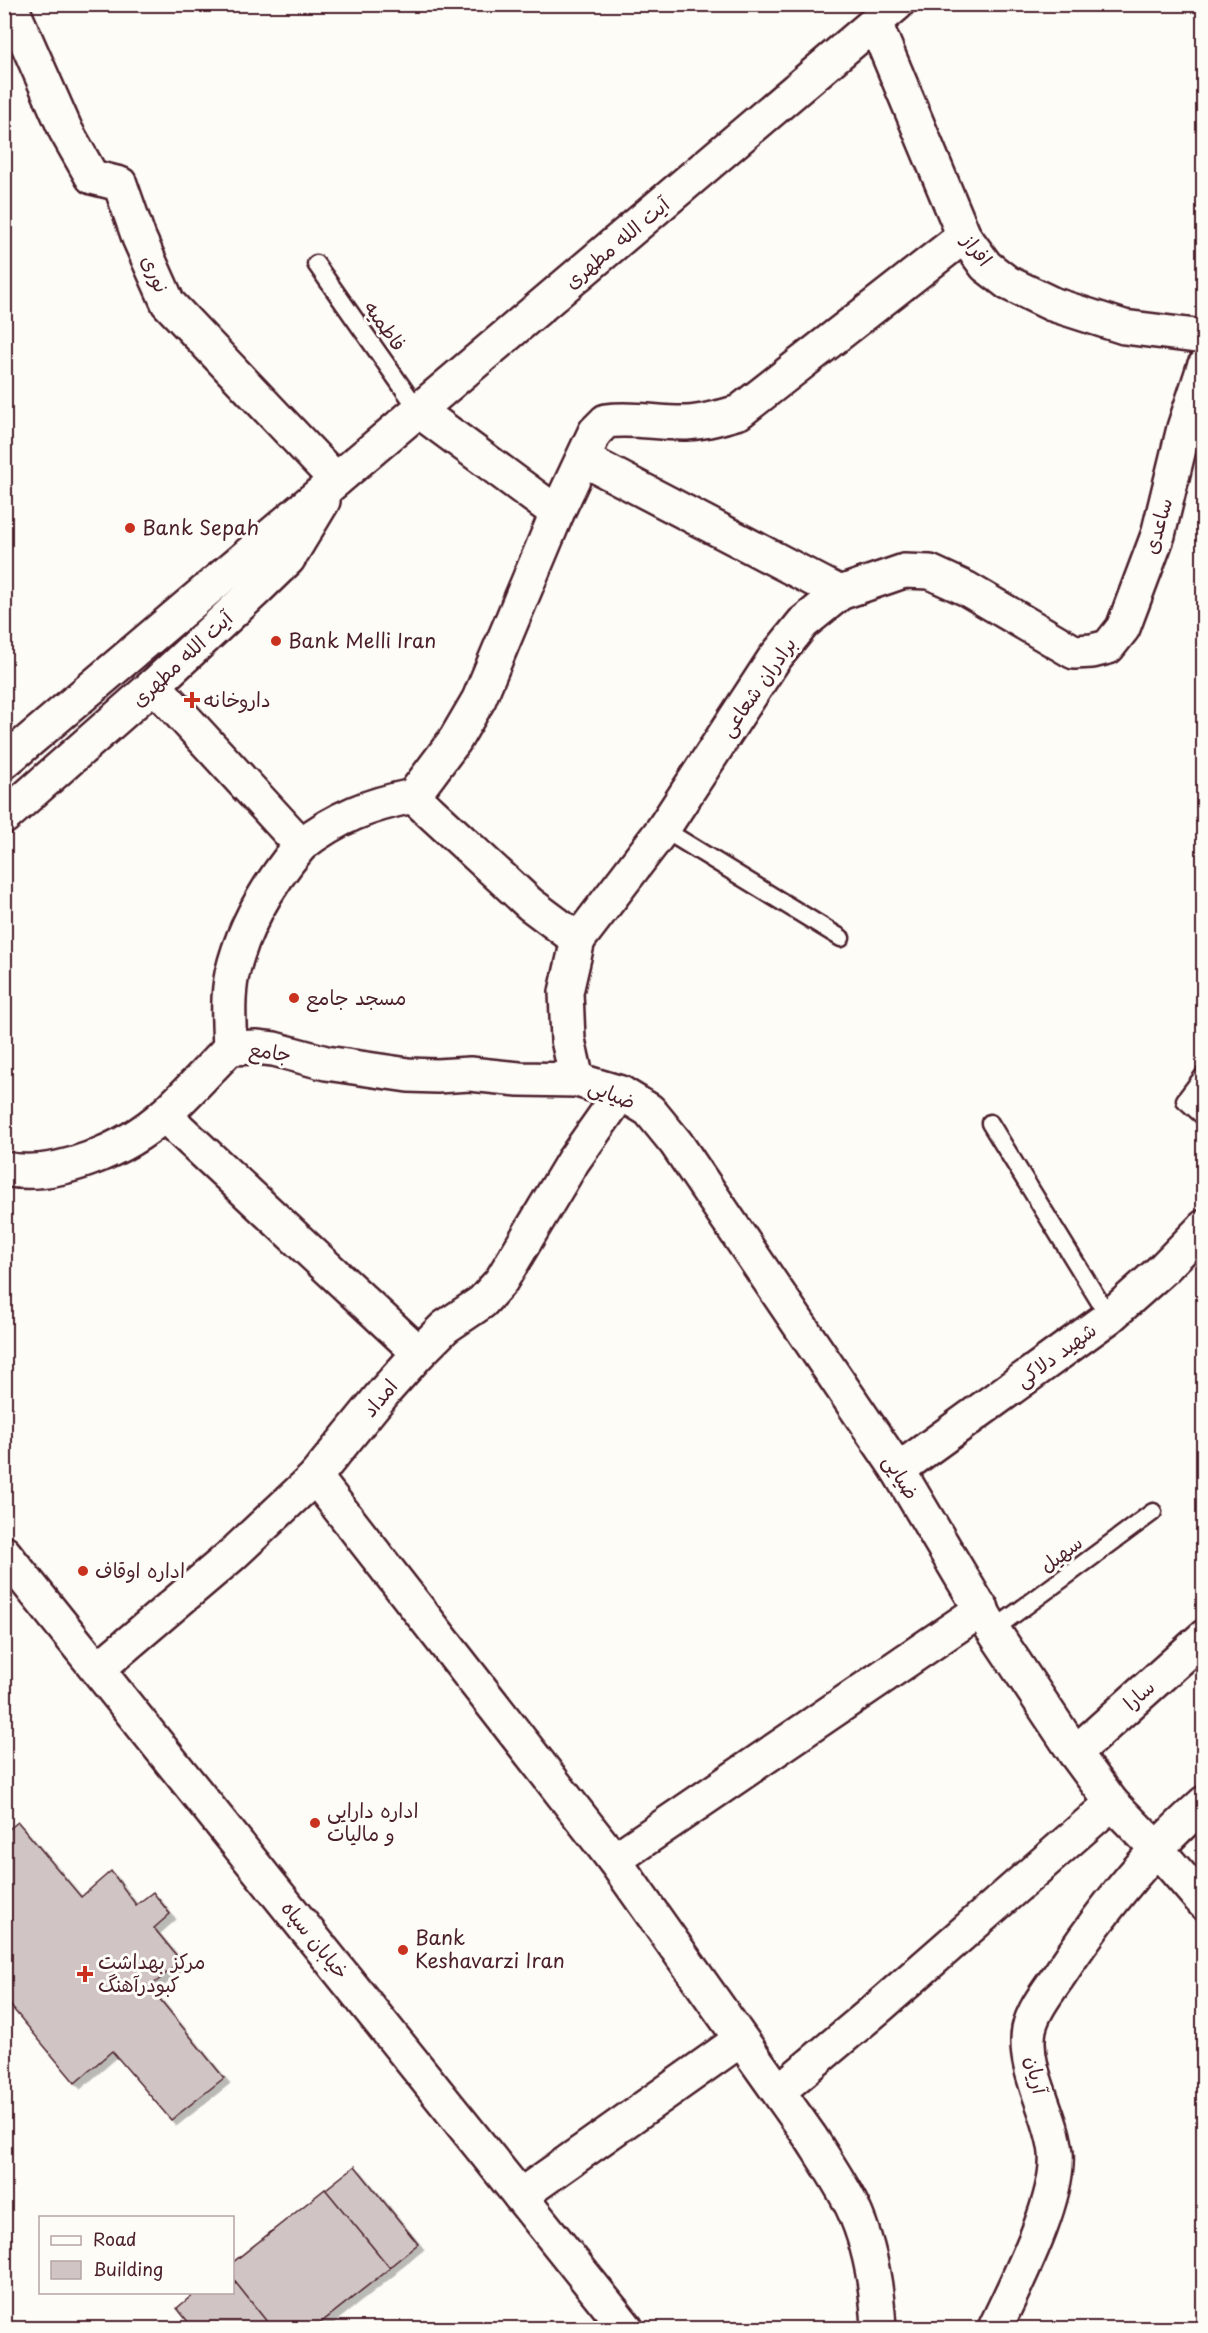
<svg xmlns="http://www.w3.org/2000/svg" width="1208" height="2333" viewBox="0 0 1208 2333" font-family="'Playpen Sans','Playpen Sans Arabic',sans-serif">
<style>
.building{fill:#d0c5c4;stroke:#4a1f2b;stroke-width:1.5;filter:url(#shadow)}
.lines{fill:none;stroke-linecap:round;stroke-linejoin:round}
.service-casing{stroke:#4a1f2b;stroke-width:21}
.minor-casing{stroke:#4a1f2b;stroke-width:38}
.tertiary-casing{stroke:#4a1f2b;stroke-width:38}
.secondary-casing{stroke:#4a1f2b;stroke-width:38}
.service{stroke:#fdfcf7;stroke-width:16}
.minor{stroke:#fdfcf7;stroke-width:33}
.tertiary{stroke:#fdfcf7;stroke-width:33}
.secondary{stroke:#fdfcf7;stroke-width:33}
.poi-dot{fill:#c8321e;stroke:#fdfcf7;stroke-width:2}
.labels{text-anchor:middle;stroke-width:6;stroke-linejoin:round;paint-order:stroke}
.street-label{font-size:20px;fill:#4a1f2b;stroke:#fdfcf7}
.poi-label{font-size:20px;fill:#4a1f2b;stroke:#fdfcf7;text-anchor:start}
</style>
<defs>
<filter id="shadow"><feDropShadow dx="5.5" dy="5.5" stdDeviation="0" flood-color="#0004"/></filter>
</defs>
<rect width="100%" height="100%" fill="#fdfcf7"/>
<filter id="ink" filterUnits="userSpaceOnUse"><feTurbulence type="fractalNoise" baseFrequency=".0167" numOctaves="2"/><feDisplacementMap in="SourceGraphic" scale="12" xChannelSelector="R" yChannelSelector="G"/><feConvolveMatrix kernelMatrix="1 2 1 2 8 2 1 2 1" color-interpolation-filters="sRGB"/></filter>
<g filter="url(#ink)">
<g class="building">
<polygon points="18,1822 81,1897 111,1871 136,1905 153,1892 170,1914 154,1928 181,1961 150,1987 224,2078 171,2120 112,2051 75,2083 4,1998 4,1833"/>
<polygon points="355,2166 418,2244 314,2328 193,2328 177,2308 196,2292 232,2292 232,2263"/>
<polygon points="325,2189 390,2268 314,2328 272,2328 232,2278 232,2263"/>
</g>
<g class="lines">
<defs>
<g id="service">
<polyline points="316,264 419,411"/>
<polyline points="663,829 841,938"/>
<polyline points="1204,1075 1185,1100 1204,1117"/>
<polyline points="990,1123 1109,1317"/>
<polyline points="993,1630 1153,1512"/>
</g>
<g id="minor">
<polyline points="10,4 66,131 92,177 120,184 139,238 168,303 336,480"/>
<polyline points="875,23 964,236 986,266 1008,283 1052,304 1124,327 1204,337"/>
<polyline points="419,411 557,513"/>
<polyline points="583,459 840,593"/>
<path d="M 154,685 L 301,845 C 270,882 243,926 232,974 C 227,998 229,1024 230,1048"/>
<path d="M 413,796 L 455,740 L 479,699 L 557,513 L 595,432 L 606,421 C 633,417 660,424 687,423 C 705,422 722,417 739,412 L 964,236"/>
<path d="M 301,845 C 337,817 369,805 413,796 L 530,904 L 578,940 L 566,992 L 568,1040 L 577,1080"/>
<polyline points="578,940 663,829 774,659 803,623 840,593 904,571 930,572 967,589 1074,652 1092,651 1108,647 1123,628 1158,535 1184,428 1204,367"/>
<polyline points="164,1115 419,1353"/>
<path d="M 4,1169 C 57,1180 126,1149 165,1114 C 188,1093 208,1070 230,1048 L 256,1047 L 274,1049 L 326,1063 L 408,1075 L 437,1076 L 470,1074 L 519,1079 L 577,1080 L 621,1093 L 649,1110 L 676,1143 L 898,1470 L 993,1630 L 1075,1753 L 1112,1803 L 1157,1849 L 1204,1903"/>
<polyline points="898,1470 1109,1317 1163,1269 1204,1227"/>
<path d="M 315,1477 L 614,1860 L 811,2138 C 825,2160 840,2182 852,2206 C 870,2244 877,2287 879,2328"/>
<polyline points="98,1669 232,1555 315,1477 385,1391 419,1353 445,1327 482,1302 501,1281 573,1161 621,1093"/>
<polyline points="1075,1753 1204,1637"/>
<polyline points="614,1860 982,1609"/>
<polyline points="779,2091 880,2006 1112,1803"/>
<polyline points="520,2196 740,2040"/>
<path d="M 995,2328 C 1015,2285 1060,2200 1056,2153 C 1052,2112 1022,2071 1029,2029 C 1033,2010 1049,1990 1060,1974 C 1089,1930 1122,1886 1158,1848 C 1172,1832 1188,1818 1204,1803"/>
</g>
<polyline id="tertiary" points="4,1553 626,2328"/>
<g id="secondary">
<polyline points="4,762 897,4"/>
<polyline points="4,817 154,685 257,589 288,559 323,501"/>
</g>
</defs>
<use href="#service" class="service-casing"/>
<use href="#minor" class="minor-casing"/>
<use href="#tertiary" class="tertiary-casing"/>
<use href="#secondary" class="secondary-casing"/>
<use href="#service" class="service"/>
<use href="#minor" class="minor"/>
<use href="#tertiary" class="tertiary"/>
<use href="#secondary" class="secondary"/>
</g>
</g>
<g class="poi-dot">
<circle cx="130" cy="528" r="6"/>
<circle cx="276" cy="641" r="6"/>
<path d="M189 691h6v6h6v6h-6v6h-6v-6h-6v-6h6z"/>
<circle cx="294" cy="998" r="6"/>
<circle cx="83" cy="1571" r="6"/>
<circle cx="315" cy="1823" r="6"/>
<circle cx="403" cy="1950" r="6"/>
<path d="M82 1965h6v6h6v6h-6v6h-6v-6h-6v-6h6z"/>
</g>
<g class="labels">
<g class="street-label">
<text transform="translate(617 243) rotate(-40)" y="7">آیت الله مطهری</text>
<text transform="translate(977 250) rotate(52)" y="7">افراز</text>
<text transform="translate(155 274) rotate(66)" y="7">نوری</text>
<text transform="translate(385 326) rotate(55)" y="7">فاطمیه</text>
<text transform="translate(1158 526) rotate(-74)" y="7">ساعدی</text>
<text transform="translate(182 659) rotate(-43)" y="7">آیت الله مطهری</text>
<text transform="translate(758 687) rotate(-55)" y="7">برادران شعاعی</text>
<text transform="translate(270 1052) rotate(8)" y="7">جامع</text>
<text transform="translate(612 1094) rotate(22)" y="7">ضیایی</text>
<text transform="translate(1056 1355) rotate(-36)" y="7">شهید دلاکی</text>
<text transform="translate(380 1398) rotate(-50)" y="7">امداد</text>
<text transform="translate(901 1477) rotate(58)" y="7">ضیایی</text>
<text transform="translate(1061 1554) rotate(-37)" y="7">سهیل</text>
<text transform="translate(1139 1695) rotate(-42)" y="7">سارا</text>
<text transform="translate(315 1940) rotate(51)" y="7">خیابان سپاه</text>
<text transform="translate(1036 2075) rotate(77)" y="7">آریان</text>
</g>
<g class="poi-label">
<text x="142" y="535">Bank Sepah</text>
<text x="288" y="648">Bank Melli Iran</text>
<text x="204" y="707">داروخانه</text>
<text x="306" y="1005">مسجد جامع</text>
<text x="95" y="1578">اداره اوقاف</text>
<text x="327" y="1818">اداره دارایی<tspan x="327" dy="23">و مالیات</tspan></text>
<text x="415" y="1945">Bank<tspan x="415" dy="23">Keshavarzi Iran</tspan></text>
<text x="98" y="1969">مرکز بهداشت<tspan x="98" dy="23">کبودرآهنگ</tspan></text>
</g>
</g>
<rect width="1208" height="2333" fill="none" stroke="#fdfcf7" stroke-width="24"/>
<rect x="12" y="12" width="1184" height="2309" fill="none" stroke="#4a1f2b" stroke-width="2" filter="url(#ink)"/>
<rect x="39" y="2216" width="195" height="78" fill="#fdfcf7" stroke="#b5a4a5" stroke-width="1.5"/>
<rect x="51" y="2236" width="30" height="9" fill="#fdfcf7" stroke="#b5a4a5" stroke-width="1.5"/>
<text x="93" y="2246" font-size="18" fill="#4a1f2b">Road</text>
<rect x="51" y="2261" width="30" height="18" fill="#d0c5c4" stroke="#b5a4a5" stroke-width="1.5"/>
<text x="93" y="2276" font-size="18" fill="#4a1f2b">Building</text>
</svg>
